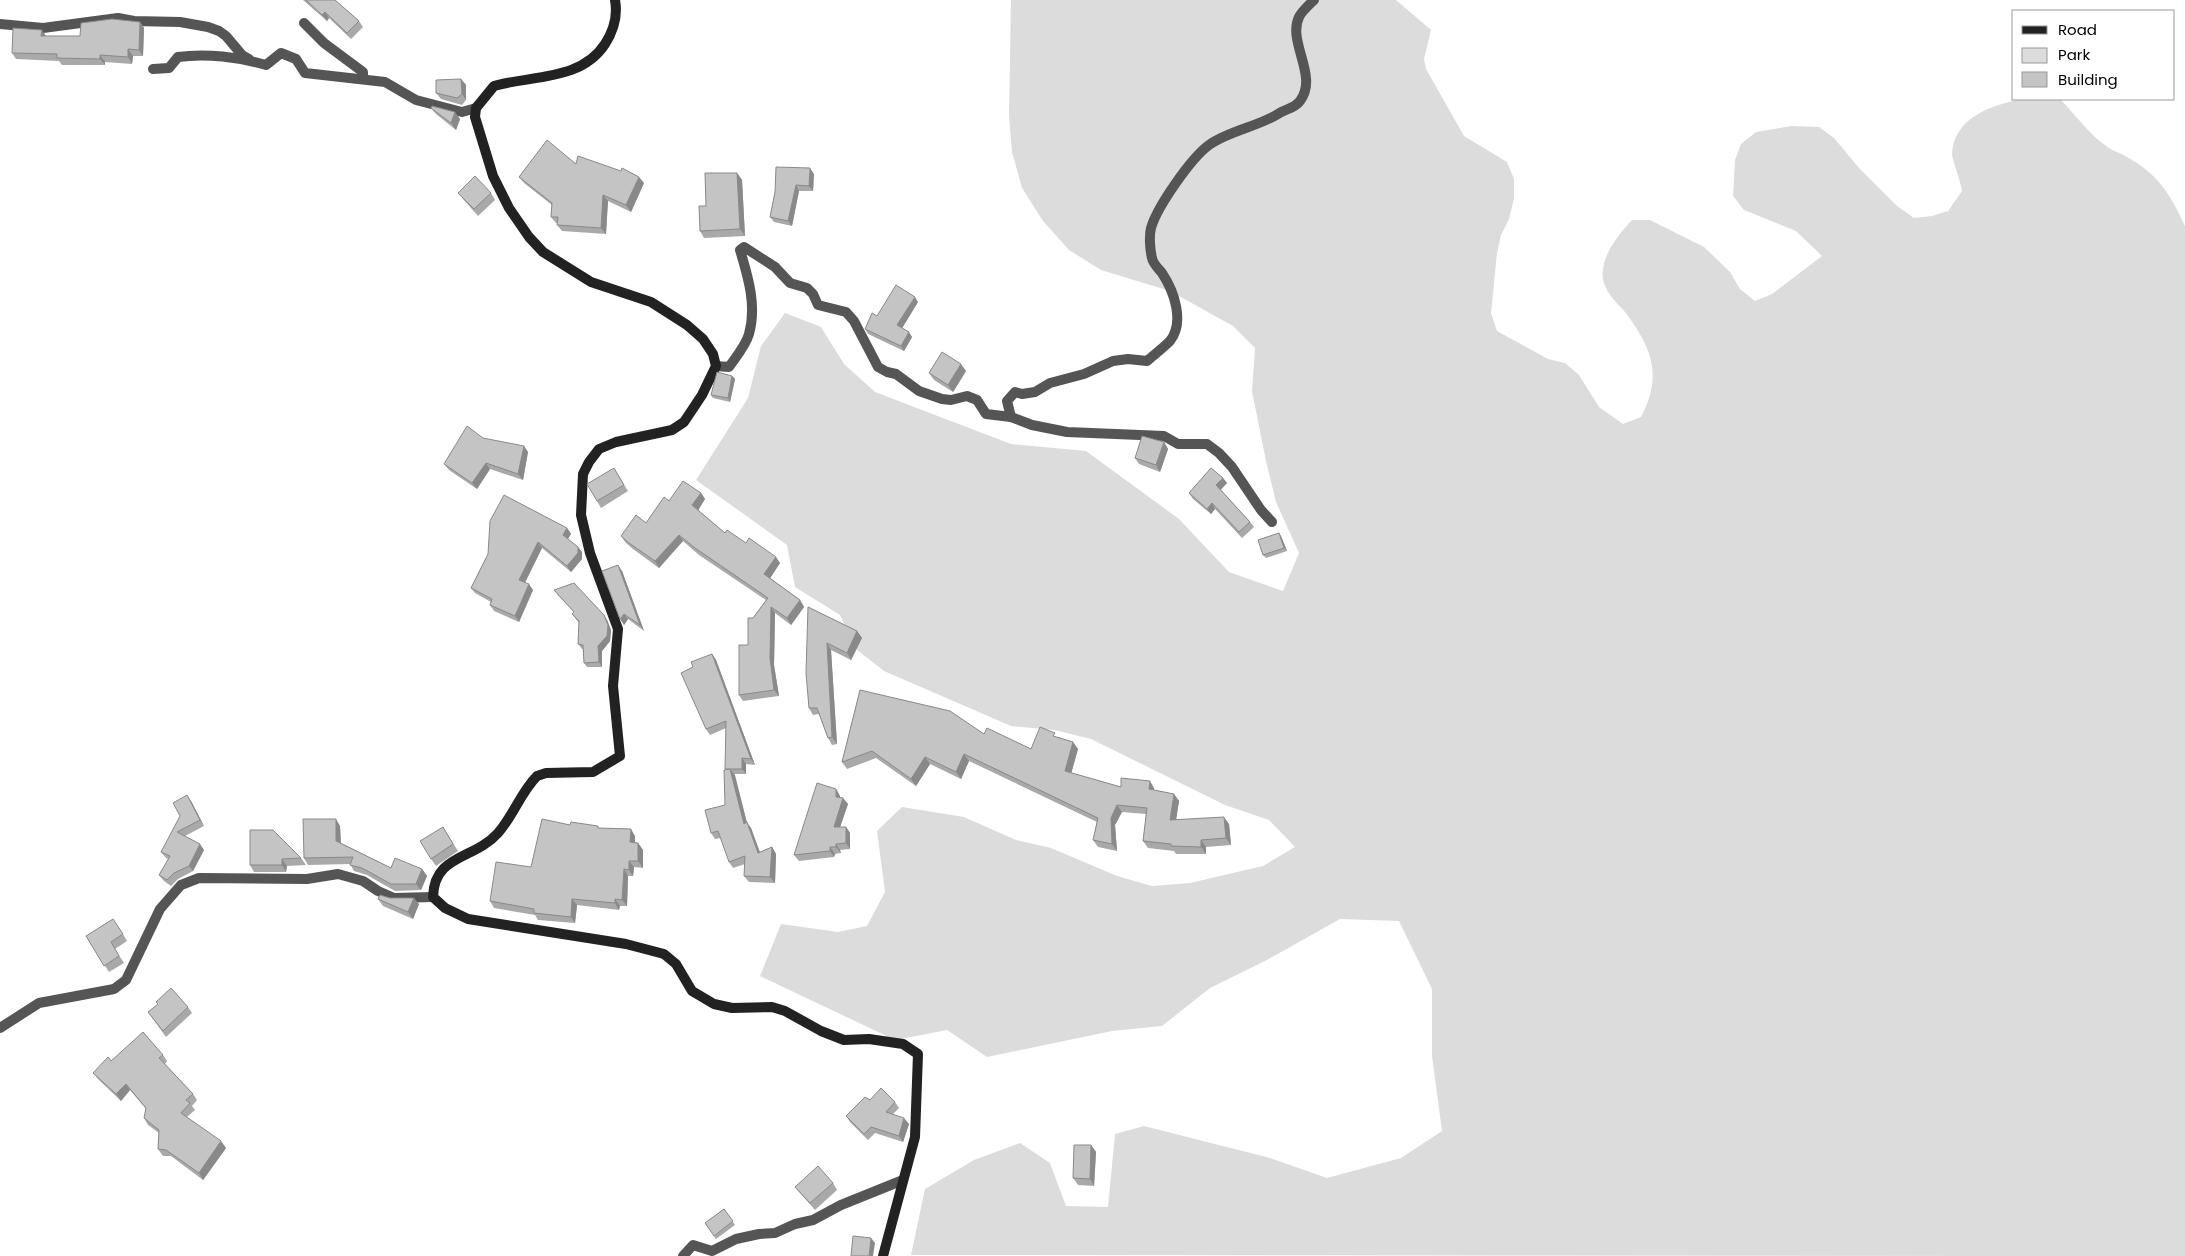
<svg xmlns="http://www.w3.org/2000/svg" width="2185" height="1256" viewBox="0 0 2185 1256" font-family="Poppins,sans-serif">
<style>
.green{fill:#dcdcdc}
.lines{fill:none;stroke-linecap:round;stroke-linejoin:round}
.street{stroke:#555;stroke-width:10}
.secondary{stroke:#222;stroke-width:10}
.wall{fill:#a9a9a9}
.shaded-wall{fill:#898989}
.building{fill:#c4c4c4;stroke:#898989}
</style>
<rect width="100%" height="100%" fill="#fff"/>
<path class="green" d="M 1011,0 L 1396,0 L 1431,30 L 1424,59 L 1426,69 L 1464,136 L 1507,162 L 1514,179 L 1514,199 L 1509,219 L 1501,235 L 1497,253 L 1491,313 L 1497,331 L 1548,359 L 1565,363 L 1579,375 L 1599,407 L 1623,424 L 1641,417 C 1663,375 1652,348 1625,312 C 1619,305 1610,297 1606,288 C 1594,264 1617,236 1632,220 L 1650,220 L 1704,247 L 1730,272 L 1740,289 L 1755,301 L 1772,294 L 1822,256 L 1796,231 L 1744,210 L 1733,196 L 1735,160 L 1741,144 L 1756,132 L 1792,126 L 1819,127 L 1834,138 L 1860,169 L 1897,206 L 1914,218 L 1932,216 L 1948,211 L 1962,191 C 1961,182 1952,159 1952,154 C 1954,117 1992,105 2022,99 C 2033,96 2049,99 2060,99 C 2076,115 2090,136 2109,148 C 2115,152 2121,153 2127,157 C 2159,175 2170,194 2185,226 L 2185,1256 L 911,1255 L 925,1189 L 974,1160 L 1020,1143 L 1050,1163 L 1066,1206 L 1108,1207 L 1115,1134 L 1144,1126 L 1270,1158 L 1327,1178 L 1401,1158 L 1442,1131 L 1432,1056 L 1432,989 L 1399,921 L 1340,919 L 1265,961 L 1210,988 L 1162,1026 L 1112,1031 L 987,1057 L 947,1030 L 895,1040 L 760,976 L 781,924 L 838,932 L 867,926 L 885,892 L 877,831 L 902,807 L 964,817 L 1016,840 L 1051,848 L 1117,876 L 1152,886 L 1190,883 L 1263,866 L 1295,847 L 1269,820 L 1225,805 L 1091,739 L 1055,730 L 1011,726 L 884,671 L 856,649 L 840,615 L 795,587 L 787,545 L 696,480 L 748,398 L 761,346 L 785,313 L 821,327 L 844,364 L 875,392 L 1011,444 L 1086,451 L 1179,519 L 1229,572 L 1283,591 L 1299,553 L 1276,502 L 1266,461 L 1252,391 L 1255,348 L 1233,326 L 1170,291 L 1101,270 L 1069,250 L 1043,221 L 1022,188 L 1012,152 L 1009,116 Z"/>
<g class="lines">
<g class="street">
<polyline points="304,23 324,43 363,72 363,79"/>
<polyline points="0,24 43,28 118,18 134,21 180,22 208,27 219,31 226,36 242,55 249,59"/>
<path d="M 153,69 L 169,68 L 178,57 C 206,53 239,57 266,65 L 281,53 L 296,59 L 305,73 L 385,82 L 416,100 L 462,112 L 476,108"/>
<path d="M 716,366 L 729,367 C 736,357 746,345 749,334 C 757,305 748,277 740,250 L 744,247 L 775,267 L 790,283 L 807,288 L 813,294 L 818,305 L 846,312 L 854,321 L 878,367 L 887,372 L 896,374 L 919,391 L 942,399 L 951,400 L 967,396 L 977,400 L 986,414 L 1011,417 L 1032,425 L 1067,432 L 1164,436 L 1178,444 L 1207,444 L 1219,453 L 1232,467 L 1261,510 L 1272,522"/>
<path d="M 1011,417 L 1007,401 L 1015,392 L 1022,394 L 1035,392 L 1050,383 L 1084,374 L 1113,361 L 1128,359 L 1147,361 C 1155,354 1163,348 1170,341 C 1185,322 1174,291 1162,273 C 1159,269 1153,264 1152,258 C 1150,250 1149,236 1151,228 C 1157,207 1191,158 1209,145 C 1228,131 1257,127 1278,114 C 1285,109 1294,109 1300,101 C 1319,76 1287,42 1299,17 C 1302,11 1309,5 1314,0"/>
<polyline points="0,1028 39,1003 114,989 126,980 160,909 181,885 199,878 307,879 338,874 363,881 378,891 394,898 433,897"/>
<polyline points="683,1256 693,1245 712,1251 736,1239 759,1234 775,1233 795,1224 813,1220 841,1205 903,1180"/>
</g>
<path class="secondary" d="M 615,0 C 618,16 614,30 605,44 C 581,81 532,75 494,86 L 476,108 L 475,117 L 493,176 L 509,208 L 529,237 L 543,252 L 591,282 L 651,302 L 687,325 L 703,339 L 713,354 L 716,366 L 702,395 L 684,422 L 672,430 L 616,442 L 599,449 L 589,462 L 583,474 L 581,515 L 590,553 L 618,629 L 613,686 L 620,756 L 593,772 L 546,773 L 537,776 C 521,792 513,816 498,833 C 474,860 434,854 433,897 L 445,908 L 468,919 L 626,944 L 664,954 L 676,964 L 692,991 L 714,1004 L 732,1008 L 772,1007 L 785,1011 L 821,1031 L 844,1040 L 869,1039 L 903,1044 L 918,1054 L 915,1137 L 883,1256"/>
</g>
<g class="wall">
<polygon points="303,0 335,0 359,21 363,27 351,39 329,18 327,21"/>
<polygon points="140,22 144,28 143,56 133,56 132,64 105,62 105,65 62,65 59,61 16,59 12,53 46,36 80,36"/>
<polygon points="461,79 466,85 466,100 462,105 441,99 436,93"/>
<polygon points="431,108 460,119 456,130 436,114"/>
<polygon points="576,164 644,183 631,212 608,201 606,234 562,231 557,225 557,223 556,223 551,217 552,205 524,183 519,177"/>
<polygon points="737,173 742,180 745,236 704,238 700,231 706,206"/>
<polygon points="814,174 813,191 799,191 792,226 774,222 770,217 775,192"/>
<polygon points="458,193 491,193 495,200 478,216 463,199"/>
<polygon points="918,302 902,328 912,337 904,351 868,334 865,329 877,316"/>
<polygon points="966,371 953,392 934,380 929,373"/>
<polygon points="732,376 735,379 730,402 713,398 711,395"/>
<polygon points="483,438 528,452 523,480 490,469 477,489 449,470 444,464"/>
<polygon points="1164,442 1168,449 1160,472 1139,464 1135,458"/>
<polygon points="618,475 628,491 601,508 597,501"/>
<polygon points="1223,478 1227,483 1221,490 1250,522 1254,527 1242,538 1215,509 1211,514 1193,499 1189,493"/>
<polygon points="701,493 705,499 698,510 725,533 746,543 780,563 770,578 800,600 804,607 791,625 775,613 774,665 779,696 743,701 739,695 753,618 766,600 699,555 683,541 659,568 633,549 626,543 621,536 646,523 669,501"/>
<polygon points="567,528 571,534 568,539 578,547 582,552 582,559 571,572 542,548 525,583 533,590 519,622 494,611 490,605 491,602 475,593 471,588 488,554"/>
<polygon points="1279,533 1281,536 1287,551 1266,558 1263,555"/>
<polygon points="622,571 644,631 628,619 624,625"/>
<polygon points="554,590 607,620 611,630 610,641 602,651 602,667 587,667 584,663 583,649 582,649 578,644 579,623 572,614 574,612 558,595"/>
<polygon points="808,607 857,631 862,638 851,660 831,650 837,744 832,745 828,738 819,714 813,715 809,708"/>
<polygon points="712,654 716,660 755,765 746,764 746,774 734,774 747,823 751,828 760,852 772,847 776,854 775,883 749,882 744,876 745,864 733,868 729,862 721,838 715,839 711,833 725,805 726,728 710,735 706,729 693,667"/>
<polygon points="860,690 984,734 1031,749 1058,737 1073,742 1078,749 1071,773 1121,787 1154,788 1154,790 1174,794 1179,801 1176,819 1229,824 1231,845 1206,847 1206,854 1176,854 1174,851 1148,848 1143,841 1146,814 1122,812 1115,825 1117,851 1098,847 1093,840 1097,822 969,761 961,779 930,764 916,786 876,758 847,769 842,762"/>
<polygon points="836,789 840,796 840,797 848,804 840,827 846,827 850,833 850,849 840,850 841,853 835,854 834,857 799,861 794,855"/>
<polygon points="191,801 204,826 185,836 204,850 193,871 178,879 171,886 164,881 159,875 169,859 166,858 161,852"/>
<polygon points="570,825 600,828 635,836 635,843 638,843 643,850 643,868 634,867 633,876 628,876 627,906 620,906 619,910 577,905 575,923 538,920 535,915 494,908 490,901 531,867"/>
<polygon points="340,826 341,843 391,868 422,869 427,876 421,890 395,891 367,875 354,871 350,864 308,865 304,858"/>
<polygon points="443,827 458,851 436,866 431,859"/>
<polygon points="250,830 301,858 306,865 287,866 286,872 254,872 250,865"/>
<polygon points="378,899 419,904 413,919 383,906"/>
<polygon points="118,926 127,941 115,949 124,963 109,972 86,936"/>
<polygon points="188,1007 192,1013 166,1037 148,1012"/>
<polygon points="163,1055 167,1061 165,1064 193,1094 197,1100 192,1106 195,1110 187,1117 226,1148 203,1180 171,1156 163,1156 158,1149 159,1133 148,1125 144,1118 146,1109 130,1090 121,1101 98,1079 93,1073 111,1061"/>
<polygon points="870,1100 895,1102 899,1108 893,1114 909,1124 903,1142 875,1133 868,1140 850,1122 846,1116"/>
<polygon points="1091,1145 1096,1152 1094,1186 1078,1185 1073,1178"/>
<polygon points="833,1183 837,1190 815,1210 800,1193 795,1187"/>
<polygon points="724,1209 735,1225 716,1239 705,1223"/>
</g>
<g class="shaded-wall">
<polygon points="325,12 329,18 327,21 322,15"/>
<polygon points="140,22 144,28 143,56 139,50"/>
<polygon points="42,30 46,36 41,36"/>
<polygon points="128,49 133,56 132,64 128,57"/>
<polygon points="100,55 105,62 105,65 100,59"/>
<polygon points="461,79 466,85 466,100 462,94"/>
<polygon points="455,112 460,119 456,130 451,123"/>
<polygon points="810,168 814,174 813,191 809,186"/>
<polygon points="737,173 742,180 745,236 740,229"/>
<polygon points="639,177 644,183 631,212 626,205"/>
<polygon points="796,185 799,191 792,226 788,221"/>
<polygon points="603,195 608,201 606,234 601,228"/>
<polygon points="915,297 918,302 901,330 897,325"/>
<polygon points="909,332 912,337 904,351 901,346"/>
<polygon points="961,364 966,371 953,392 948,385"/>
<polygon points="732,376 735,379 730,402 728,398"/>
<polygon points="1164,442 1168,449 1160,472 1156,465"/>
<polygon points="524,446 528,452 523,480 518,474"/>
<polygon points="486,463 490,469 477,489 472,483"/>
<polygon points="1223,478 1227,483 1220,490 1216,485"/>
<polygon points="701,493 705,499 697,512 692,505"/>
<polygon points="1212,503 1215,509 1211,514 1207,509"/>
<polygon points="567,528 571,534 567,540 563,535"/>
<polygon points="1279,533 1281,536 1287,551 1284,548"/>
<polygon points="679,535 683,541 659,568 655,561"/>
<polygon points="538,542 542,548 523,586 519,580"/>
<polygon points="578,547 582,552 582,559 571,572 567,566"/>
<polygon points="776,557 780,563 769,580 764,574"/>
<polygon points="618,565 622,571 644,631 640,625"/>
<polygon points="529,584 533,590 519,622 515,616"/>
<polygon points="800,600 804,607 791,625 787,618"/>
<polygon points="771,607 775,613 774,665 779,696 774,690 770,658"/>
<polygon points="624,614 628,619 624,625 620,619"/>
<polygon points="604,615 607,620 611,630 610,641 602,651 602,667 599,662 598,646"/>
<polygon points="857,631 862,638 851,660 847,653"/>
<polygon points="827,643 831,650 837,744 832,737"/>
<polygon points="712,654 716,660 755,765 751,759"/>
<polygon points="1073,742 1078,749 1070,778 1065,771"/>
<polygon points="964,754 969,761 961,779 956,772"/>
<polygon points="925,757 930,764 916,786 911,779"/>
<polygon points="742,758 746,764 746,774 742,769"/>
<polygon points="730,769 735,775 747,823 751,828 762,859 758,853 744,824"/>
<polygon points="1150,781 1154,788 1154,796 1149,789"/>
<polygon points="836,789 840,796 840,803 836,797"/>
<polygon points="1174,794 1179,801 1175,827 1170,820"/>
<polygon points="187,795 191,801 204,826 200,820"/>
<polygon points="843,798 848,804 838,833 834,827"/>
<polygon points="1117,805 1122,812 1115,825 1117,851 1112,844 1111,818"/>
<polygon points="1224,817 1229,824 1231,845 1226,838"/>
<polygon points="336,819 340,826 341,848 336,841"/>
<polygon points="846,827 850,833 850,849 846,843"/>
<polygon points="631,829 635,836 635,849 630,842"/>
<polygon points="1201,840 1206,847 1206,854 1201,847"/>
<polygon points="638,843 643,850 643,868 638,861"/>
<polygon points="200,844 204,850 193,871 189,866"/>
<polygon points="836,844 840,850 841,853 836,847"/>
<polygon points="772,847 776,854 775,883 770,877"/>
<polygon points="830,847 835,854 834,857 830,851"/>
<polygon points="282,859 287,866 286,872 282,865"/>
<polygon points="629,861 634,867 633,876 629,870"/>
<polygon points="422,869 427,876 421,890 416,884"/>
<polygon points="624,869 628,876 627,906 622,900"/>
<polygon points="414,898 419,904 413,919 408,912"/>
<polygon points="572,899 577,905 575,923 571,917"/>
<polygon points="615,899 620,906 619,910 615,903"/>
<polygon points="126,1084 130,1090 121,1101 116,1094"/>
<polygon points="904,1118 909,1124 903,1142 899,1136"/>
<polygon points="221,1141 226,1148 203,1180 199,1173"/>
<polygon points="1091,1145 1096,1152 1094,1186 1090,1179"/>
<polygon points="871,1238 875,1243 873,1256 869,1256"/>
</g>
<g class="building">
<polygon points="306,0 335,0 359,21 347,33 325,12 322,15"/>
<polygon points="112,19 140,22 139,50 128,49 128,57 100,55 100,59 57,58 57,54 12,53 13,28 42,30 41,36 80,36 81,23"/>
<polygon points="461,79 462,94 457,98 436,93 436,80"/>
<polygon points="432,106 455,112 451,123 431,108"/>
<polygon points="547,140 576,164 578,156 621,171 622,168 639,177 626,205 603,195 601,228 557,225 558,217 551,217 552,203 519,177"/>
<polygon points="776,167 810,168 809,186 796,185 788,221 770,217 775,192"/>
<polygon points="705,173 737,173 740,229 700,231 699,206 706,206"/>
<polygon points="475,176 491,193 474,209 458,193"/>
<polygon points="896,285 915,297 897,325 909,332 901,346 865,329 872,313 877,316"/>
<polygon points="942,352 961,364 948,385 929,373"/>
<polygon points="717,372 732,376 728,398 711,395"/>
<polygon points="467,426 483,438 524,446 518,474 486,463 472,483 444,464"/>
<polygon points="1142,436 1164,442 1156,465 1135,458"/>
<polygon points="614,468 624,485 597,501 587,484"/>
<polygon points="1211,468 1223,478 1216,485 1250,522 1239,532 1212,503 1207,509 1189,493"/>
<polygon points="683,481 701,493 692,505 725,533 727,530 746,543 749,538 776,557 764,574 800,600 787,618 771,607 770,658 774,690 739,695 739,645 748,645 748,618 753,618 768,598 695,548 679,535 655,561 629,543 621,536 636,515 646,523 664,497 669,501"/>
<polygon points="504,495 567,528 563,535 578,547 578,553 567,566 538,542 519,580 529,584 515,616 490,605 492,599 471,588 488,554 490,521"/>
<polygon points="1279,533 1284,548 1263,555 1258,540"/>
<polygon points="618,565 640,625 624,614 620,619 602,571"/>
<polygon points="574,583 604,615 608,625 607,636 598,646 599,662 584,663 583,645 578,644 579,621 572,614 574,612 554,590"/>
<polygon points="808,607 857,631 847,653 827,643 832,737 828,738 817,708 809,708 806,673"/>
<polygon points="712,654 751,759 742,758 742,769 725,769 726,721 706,729 681,673 693,667 691,662"/>
<polygon points="860,690 950,711 984,734 987,728 1031,749 1040,727 1055,733 1053,736 1073,742 1065,771 1121,787 1121,778 1150,781 1149,789 1174,794 1170,820 1224,817 1226,838 1201,840 1201,847 1171,846 1171,844 1143,841 1147,808 1117,805 1111,818 1112,844 1093,840 1098,818 964,754 956,772 925,757 911,779 872,751 842,762"/>
<polygon points="730,769 744,824 747,822 758,853 772,847 770,877 744,876 745,856 729,862 718,831 711,833 705,810 725,805 724,770"/>
<polygon points="817,783 836,789 836,797 843,798 834,827 846,827 846,843 836,844 836,847 830,847 830,851 794,855"/>
<polygon points="187,795 200,820 177,832 200,844 189,866 174,873 167,880 159,875 170,856 161,852 180,816 173,803"/>
<polygon points="303,819 336,819 336,841 391,868 395,858 422,869 416,884 391,884 362,868 350,865 353,857 304,858"/>
<polygon points="542,819 570,825 571,822 598,826 598,828 631,829 630,842 638,843 638,861 629,861 629,870 624,869 622,900 615,899 615,903 572,899 571,917 534,913 534,909 490,901 496,862 531,867"/>
<polygon points="443,827 453,844 431,859 420,841"/>
<polygon points="250,830 273,830 301,858 282,859 282,865 250,865"/>
<polygon points="380,895 390,898 414,898 408,912 378,899"/>
<polygon points="113,919 123,934 111,942 119,956 104,966 86,936"/>
<polygon points="171,988 188,1007 163,1031 148,1012 158,1004 156,1002"/>
<polygon points="143,1032 163,1055 159,1058 193,1094 186,1100 190,1103 181,1113 221,1141 199,1173 166,1150 158,1149 159,1130 144,1118 146,1108 126,1084 116,1094 93,1073 108,1057 111,1061"/>
<polygon points="881,1088 895,1102 886,1112 904,1118 899,1136 871,1127 864,1134 846,1116 865,1097 870,1100"/>
<polygon points="1074,1145 1091,1145 1090,1179 1073,1178"/>
<polygon points="818,1166 833,1183 810,1203 795,1187"/>
<polygon points="724,1209 733,1221 714,1236 705,1223"/>
<polygon points="853,1236 871,1238 869,1256 851,1256"/>
</g>
<rect x="2012" y="10" width="162" height="90" fill="#ffffff" stroke="#999999"/>
<rect x="2022" y="26" width="25" height="8" fill="#222222" stroke="#999999"/>
<text x="2058" y="35" font-size="15" fill="#000000">Road</text>
<rect x="2022" y="48" width="25" height="15" fill="#dcdcdc" stroke="#999999"/>
<text x="2058" y="60" font-size="15" fill="#000000">Park</text>
<rect x="2022" y="72" width="25" height="15" fill="#c4c4c4" stroke="#999999"/>
<text x="2058" y="85" font-size="15" fill="#000000">Building</text>
</svg>
